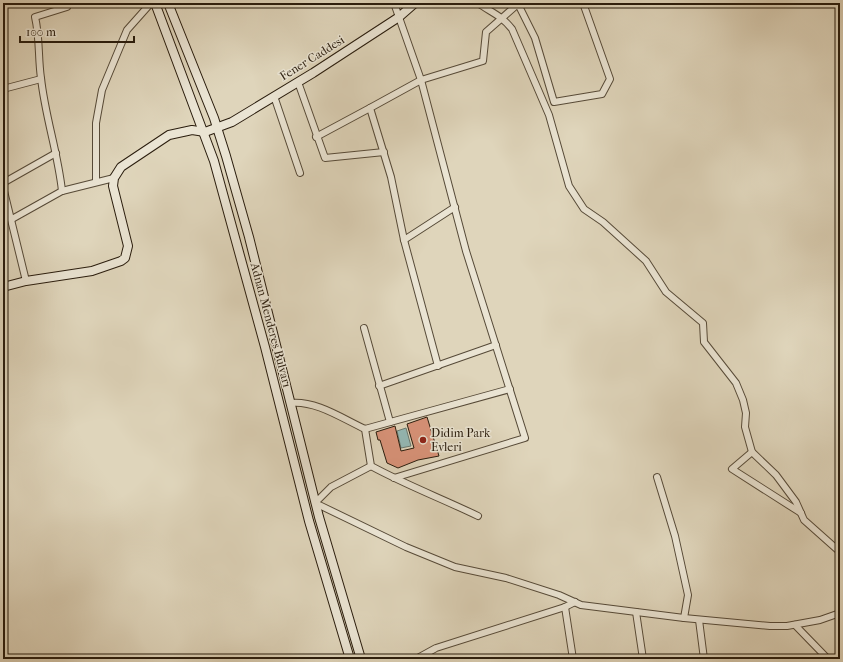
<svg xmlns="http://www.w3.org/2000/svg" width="843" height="662" viewBox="0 0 843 662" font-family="'IM FELL French Canon',serif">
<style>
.water{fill:#94b8b4;stroke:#697a71}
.building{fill:#d89278;stroke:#291c0d}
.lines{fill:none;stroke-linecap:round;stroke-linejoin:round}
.street-casing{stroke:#564a38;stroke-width:8}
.secondary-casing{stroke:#291c0d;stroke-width:10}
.street{stroke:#eae4d3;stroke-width:6}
.secondary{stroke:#eae4d3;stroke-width:8}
.poi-dot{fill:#8f2418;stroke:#eae4d3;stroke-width:1.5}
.labels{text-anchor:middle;stroke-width:3;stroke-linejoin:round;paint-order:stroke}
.street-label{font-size:12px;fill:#291c0d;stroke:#eae4d3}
.poi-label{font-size:12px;fill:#291c0d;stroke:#eae4d3;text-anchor:start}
</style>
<rect width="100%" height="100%" fill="#dfd5bb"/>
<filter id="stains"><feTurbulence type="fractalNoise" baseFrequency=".005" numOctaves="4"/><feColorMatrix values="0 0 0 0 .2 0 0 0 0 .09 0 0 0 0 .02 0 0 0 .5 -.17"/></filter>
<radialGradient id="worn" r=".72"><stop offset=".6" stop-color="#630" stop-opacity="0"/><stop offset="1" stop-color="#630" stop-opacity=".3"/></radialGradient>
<polygon class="water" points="406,428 411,446 401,448 397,431"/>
<polygon class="building" points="427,417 439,456 418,460 398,468 387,463 380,440 378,440 376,432 395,426 401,451 414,448 407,424"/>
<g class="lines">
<defs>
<g id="street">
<path d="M 478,3 C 492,13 501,15 512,29 L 549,115 L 569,186 L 584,209 L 603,222 L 646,261 L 666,292 L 703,323 L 704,342 L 736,383 L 743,400 L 746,413 L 745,427 L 752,452 L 776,475 L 796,502 L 804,520 L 840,552"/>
<polyline points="518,4 535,38 554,102 602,94 610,79 583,3"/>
<polyline points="298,82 325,158 384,152"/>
<polyline points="3,89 41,79"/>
<polyline points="274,96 300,173"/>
<polyline points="316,137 370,108"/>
<polyline points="96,181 96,123 102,90 127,30 151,3"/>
<polyline points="3,183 56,153"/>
<polyline points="3,187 26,281"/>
<path d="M 62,191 C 58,153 45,116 41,78 C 38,58 40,38 35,17 L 67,7"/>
<polyline points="12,219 62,191 114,178"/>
<polyline points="404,240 455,207"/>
<polyline points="364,328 390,422"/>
<polyline points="438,366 404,240 391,177 370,108 421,80 483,61 486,32 519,3"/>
<polyline points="379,386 496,345"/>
<path d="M 290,403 C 316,400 343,419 365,429 L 510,389"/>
<path d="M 365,429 L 371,466 C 406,485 443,499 478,516"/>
<polyline points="752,452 732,469 801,513"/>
<polyline points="371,466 331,487 315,503 406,547 455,567 506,578 559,595 581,605 684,618 770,626 787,626 820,620 840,613"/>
<polyline points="657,477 675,536 688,595 684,618"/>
<polyline points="394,478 525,438 466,251 421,80 394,3"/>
<polyline points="565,607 573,659"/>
<polyline points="636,612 643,659"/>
<polyline points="699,620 704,659"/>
<polyline points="795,625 828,659"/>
<polyline points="416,659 436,648 565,607 575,602"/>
</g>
<g id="secondary">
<polyline points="155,3 214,161 265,347 309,521 350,659"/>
<polyline points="168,3 214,118 226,156 249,237 319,517 361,659"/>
<polyline points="3,287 26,281 92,271 121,261 125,258 128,246 113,186 114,178 121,167 169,135 192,130 205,132 232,122 313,73 399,17 415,3"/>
</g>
</defs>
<use href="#street" class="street-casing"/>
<use href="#secondary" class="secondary-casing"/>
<use href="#street" class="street"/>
<use href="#secondary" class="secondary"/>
</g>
<circle class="poi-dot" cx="423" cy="440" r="4"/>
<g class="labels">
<g class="street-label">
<text transform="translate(312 58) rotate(-32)" y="4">Fener Caddesi</text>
<text transform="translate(271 325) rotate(75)" y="4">Adnan Menderes Bulvarı</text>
</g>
<g class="poi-label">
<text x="431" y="437">Didim Park<tspan x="431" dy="14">Evleri</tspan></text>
</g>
</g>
<rect width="843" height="662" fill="none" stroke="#dfd5bb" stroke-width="16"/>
<rect x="4" y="4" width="835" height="654" fill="none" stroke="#291c0d" stroke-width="2"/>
<rect x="8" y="8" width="827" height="646" fill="none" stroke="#291c0d"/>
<path d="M20 36v6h114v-6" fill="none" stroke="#291c0d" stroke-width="2"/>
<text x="26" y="36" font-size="12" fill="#291c0d" stroke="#eae4d3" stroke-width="3" paint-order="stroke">100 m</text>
<rect width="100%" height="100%" filter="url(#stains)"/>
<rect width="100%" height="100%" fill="url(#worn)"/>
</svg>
